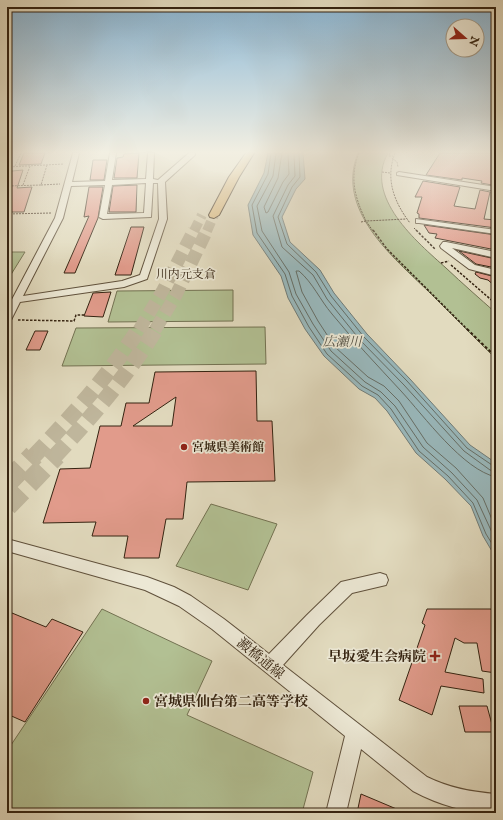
<svg xmlns="http://www.w3.org/2000/svg" width="503" height="820" viewBox="0 0 503 820" font-family="'IM FELL English','Noto Serif JP',serif">
<style>
.green{fill:#b2c093;stroke:#737252}
.water{fill:#99b8bc;stroke:#717c78}
.lines{fill:none;stroke-linecap:round;stroke-linejoin:round}
.shore{stroke:#666e66;stroke-width:1}
.building{fill:#e19b8b;stroke:#342311;fill-rule:evenodd}
.highway-tunnel-far3{stroke:#bfb69c;stroke-width:10;stroke-dasharray:10 5;stroke-linecap:butt}
.highway-tunnel-far2{stroke:#bfb69c;stroke-width:13;stroke-dasharray:13 6;stroke-linecap:butt}
.highway-tunnel-far1{stroke:#bfb69c;stroke-width:16;stroke-dasharray:16 8;stroke-linecap:butt}
.highway-tunnel{stroke:#bfb69c;stroke-width:21;stroke-dasharray:21 10;stroke-linecap:butt}
.minor-casing{stroke:#60513c;stroke-width:2}
.highway-casing{stroke:#342311;stroke-width:2}
.path-far2{stroke:#342311;stroke-width:1;stroke-dasharray:2 1;stroke-linecap:butt}
.path-far1{stroke:#342311;stroke-width:1.5;stroke-dasharray:2.5 1.5;stroke-linecap:butt}
.path{stroke:#342311;stroke-width:2;stroke-dasharray:3 2;stroke-linecap:butt}
.minor{fill:#ece8d5;fill-rule:evenodd}
.highway{fill:#e1be80;fill-rule:evenodd}
.poi-dot{fill:#8f2418;stroke:#ece8d5;stroke-width:1.5}
.labels{text-anchor:middle;stroke-width:3.5;stroke-linejoin:round;paint-order:stroke}
.far-quarter-label{font-size:12px;fill:#342311;stroke:#ece8d5}
.poi-label{font-size:12px;font-weight:bold;fill:#342311;stroke:#ece8d5;text-anchor:start}
.water-label{font-size:13px;font-style:italic;fill:#525044;stroke:#ece8d5}
.near-poi-label{font-size:14px;font-weight:bold;fill:#342311;stroke:#ece8d5;text-anchor:end}
.near-street-label{font-size:14px;fill:#342311;stroke:#ece8d5}
</style>
<rect width="100%" height="100%" fill="#e2dbbf"/>
<filter id="stains"><feTurbulence type="fractalNoise" baseFrequency=".005" numOctaves="4"/><feColorMatrix values="0 0 0 0 .2 0 0 0 0 .09 0 0 0 0 .02 0 0 0 .5 -.17"/></filter>
<radialGradient id="worn" r=".72"><stop offset=".6" stop-color="#630" stop-opacity="0"/><stop offset="1" stop-color="#630" stop-opacity=".3"/></radialGradient>
<g class="green">
<path d="M 358,153 L 388,153 C 363,197 417,242 446,268 C 463,284 479,298 496,313 L 496,359 C 474,337 451,314 429,292 C 393,257 335,210 358,153 Z"/>
<polygon points="7,252 25,252 7,281"/>
<polygon points="233,290 233,321 108,322 117,291"/>
<polygon points="265,327 266,364 62,366 76,328"/>
<polygon points="211,504 277,524 248,590 176,566"/>
<polygon points="102,609 212,661 187,715 313,772 302,813 7,813 7,751"/>
</g>
<polygon class="water" points="268,153 303,153 305,179 296,189 282,217 290,242 320,270 334,293 367,334 410,379 470,445 496,463 496,558 483,536 471,506 445,479 416,453 387,411 375,398 359,389 324,356 305,329 288,298 281,276 253,235 248,205 264,173"/>
<g class="lines">
<g class="shore">
<polyline points="271,153 268,174 252,205 257,233 285,274 292,296 309,327 327,354 362,386 378,395 391,409 419,451 448,476 473,503 486,534 496,550"/>
<polyline points="276,153 273,176 257,206 262,231 289,272 296,294 313,324 331,351 365,382 381,392 395,406 423,447 452,473 477,500 496,541"/>
<polyline points="282,153 278,178 264,207 266,213 268,212 283,182 289,174 288,153"/>
<polyline points="294,153 295,176 288,185 273,216 282,247 313,275 327,299 360,340 404,385 464,451 490,470 496,471"/>
<polyline points="299,153 300,177 292,187 278,217 287,244 316,272 331,296 364,337 407,381 467,448 492,465 496,466"/>
<path d="M 496,477 C 463,470 424,416 401,391 C 377,365 354,341 332,314 C 320,300 313,283 299,271 L 296,271 L 302,292 L 318,321 L 335,347 L 368,377 L 384,386 L 399,401 L 427,443 L 456,468 L 483,498 L 496,529"/>
</g>
</g>
<g class="building">
<polygon points="24,153 45,153 41,164 19,165"/>
<polygon points="139,153 137,178 114,178 117,158 123,157 124,154"/>
<polygon points="440,153 496,153 496,182 492,182 492,185 481,183 482,181 462,178 462,180 426,175"/>
<polygon points="93,160 107,160 104,180 90,180"/>
<polygon points="23,170 17,188 32,187 24,212 7,212 7,182 12,171"/>
<polygon points="423,181 460,187 454,206 475,209 480,190 490,192 484,219 496,220 496,228 419,218 419,214 417,213 422,197 415,197"/>
<polygon points="137,185 136,212 109,212 113,186"/>
<polygon points="89,187 103,187 98,218 75,273 64,273 89,216 84,217"/>
<polygon points="424,225 496,235 496,250 435,238 437,234 429,233"/>
<polygon points="131,227 144,227 131,275 115,275"/>
<polygon points="459,251 496,259 496,268 476,264"/>
<polygon points="476,272 496,277 496,287 488,280 480,278 475,274"/>
<polygon points="111,292 103,317 84,316 93,293"/>
<polygon points="35,331 48,331 40,350 26,350"/>
<path d="M 256,371 L 257,421 L 272,421 L 275,481 L 187,482 L 183,519 L 166,519 L 159,558 L 124,558 L 128,536 L 92,536 L 96,522 L 43,523 L 60,469 L 90,468 L 100,426 L 121,426 L 126,403 L 149,403 L 155,372 ZM 176,397 L 172,426 L 133,426 Z"/>
<polygon points="427,609 491,609 496,623 496,673 482,671 477,643 464,643 455,638 445,672 483,679 484,693 441,686 432,715 399,700 425,625 422,623"/>
<polygon points="12,613 46,627 52,619 83,632 25,722 7,714 7,621"/>
<polygon points="459,706 487,706 494,732 465,732"/>
<polygon points="361,794 406,813 357,813"/>
</g>
<g class="lines">
<g class="highway-tunnel-far3">
<polyline points="194,231 202,215"/>
<polyline points="207,231 214,215"/>
</g>
<g class="highway-tunnel-far2">
<polyline points="139,330 163,290 194,230"/>
<polyline points="155,330 176,295 207,230"/>
</g>
<g class="highway-tunnel-far1">
<path d="M 34,456 C 72,416 109,375 139,329"/>
<path d="M 55,456 C 92,417 128,374 156,329"/>
</g>
<g class="highway-tunnel">
<polyline points="7,483 34,455"/>
<polyline points="7,506 56,455"/>
</g>
<defs>
<g id="minor">
<path d="M 73,153 L 79,153 L 72,182 L 105,181 L 110,153 L 116,153 L 112,180 L 146,179 L 148,153 L 154,153 L 153,179 L 158,180 L 189,153 L 195,153 L 195,155 L 165,182 L 167,219 L 147,279 L 124,287 L 20,302 L 11,320 L 7,321 L 7,309 L 55,218 ZM 146,183 L 144,213 L 107,214 L 112,185 ZM 153,183 L 158,183 L 159,219 L 140,275 L 122,281 L 23,296 L 63,218 L 71,186 L 105,185 L 99,217 L 103,219 L 151,217 Z"/>
<polygon points="399,172 496,187 496,191 397,175 397,173"/>
<polygon points="416,219 496,230 496,234 419,223 416,223"/>
<polygon points="443,242 446,242 496,252 496,258 452,248 475,265 496,270 496,276 469,269 441,248 440,246"/>
<path d="M 7,539 L 147,577 L 174,587 L 191,596 L 224,619 L 269,654 L 307,615 L 341,582 L 380,573 L 386,575 L 388,580 L 386,585 L 352,593 L 319,625 L 283,665 L 427,777 C 449,788 472,792 496,794 L 496,813 C 466,813 439,805 413,791 L 361,749 L 346,813 L 326,813 L 345,736 L 212,629 L 179,606 L 145,590 L 7,551 Z"/>
</g>
<polygon id="highway" points="246,153 254,153 239,177 219,215 214,218 210,217 209,215 229,177"/>
</defs>
<use href="#minor" class="minor-casing"/>
<use href="#highway" class="highway-casing"/>
<g class="path-far2">
<path d="M 359,153 C 349,178 355,198 366,221 L 406,219"/>
<polyline points="390,153 389,156 393,156"/>
<path d="M 395,153 C 385,179 394,202 410,223"/>
<polyline points="392,158 397,162 398,167"/>
<polyline points="15,166 21,153"/>
<polyline points="7,167 64,164"/>
<polyline points="7,172 10,167"/>
<polyline points="382,172 390,173"/>
<polyline points="7,183 9,183 8,186 41,185 47,165"/>
<polyline points="23,185 30,166"/>
<polyline points="41,185 60,184"/>
<polyline points="7,214 51,213"/>
<polyline points="361,222 366,221 373,231"/>
<polyline points="414,228 417,231"/>
</g>
<g class="path-far1">
<polyline points="373,230 387,249 468,330"/>
<polyline points="416,230 435,249"/>
<polyline points="441,263 449,261"/>
<polyline points="451,265 496,304"/>
<polyline points="18,320 74,321 76,315 84,315"/>
</g>
<polyline class="path" points="467,329 496,357"/>
<use href="#minor" class="minor"/>
<use href="#highway" class="highway"/>
</g>
<linearGradient id="sky" x2="0" y2="1"><stop stop-color="#88b6d6"/><stop offset="0.57" stop-color="#f2efe2"/><stop offset="1" stop-color="#f2efe2" stop-opacity="0"/></linearGradient>
<rect width="503" height="267" fill="url(#sky)"/>
<g class="poi-dot">
<circle cx="184" cy="447" r="4"/>
<path d="M433 650h4v4h4v4h-4v4h-4v-4h-4v-4h4z"/>
<circle cx="146" cy="701" r="4"/>
</g>
<g class="labels">
<g class="far-quarter-label">
<text x="186" y="278">川内元支倉</text>
</g>
<g class="poi-label">
<text x="192" y="451">宮城県美術館</text>
</g>
<g class="water-label">
<text x="342" y="346">広瀬川</text>
</g>
<g class="near-poi-label">
<text x="426" y="661">早坂愛生会病院</text>
<text x="154" y="706" text-anchor="start">宮城県仙台第二高等学校</text>
</g>
<g class="near-street-label">
<text transform="translate(261 658) rotate(39)" y="5">澱橋通線</text>
</g>
</g>
<rect width="503" height="820" fill="none" stroke="#e2dbbf" stroke-width="24"/>
<rect x="8" y="8" width="487" height="804" fill="none" stroke="#342311" stroke-width="2"/>
<rect x="12" y="12" width="479" height="796" fill="none" stroke="#342311"/>
<g transform="translate(465 38) rotate(110)"><circle r="19" fill="#ece8d5" stroke="#a29987"/>
<path d="M0-3L7 15L0 10L-7 15Z" fill="#8f2418"/>
<text y="-6" font-size="11" font-weight="bold" text-anchor="middle" fill="#342311">N</text>
</g>
<rect width="100%" height="100%" filter="url(#stains)"/>
<rect width="100%" height="100%" fill="url(#worn)"/>
</svg>
